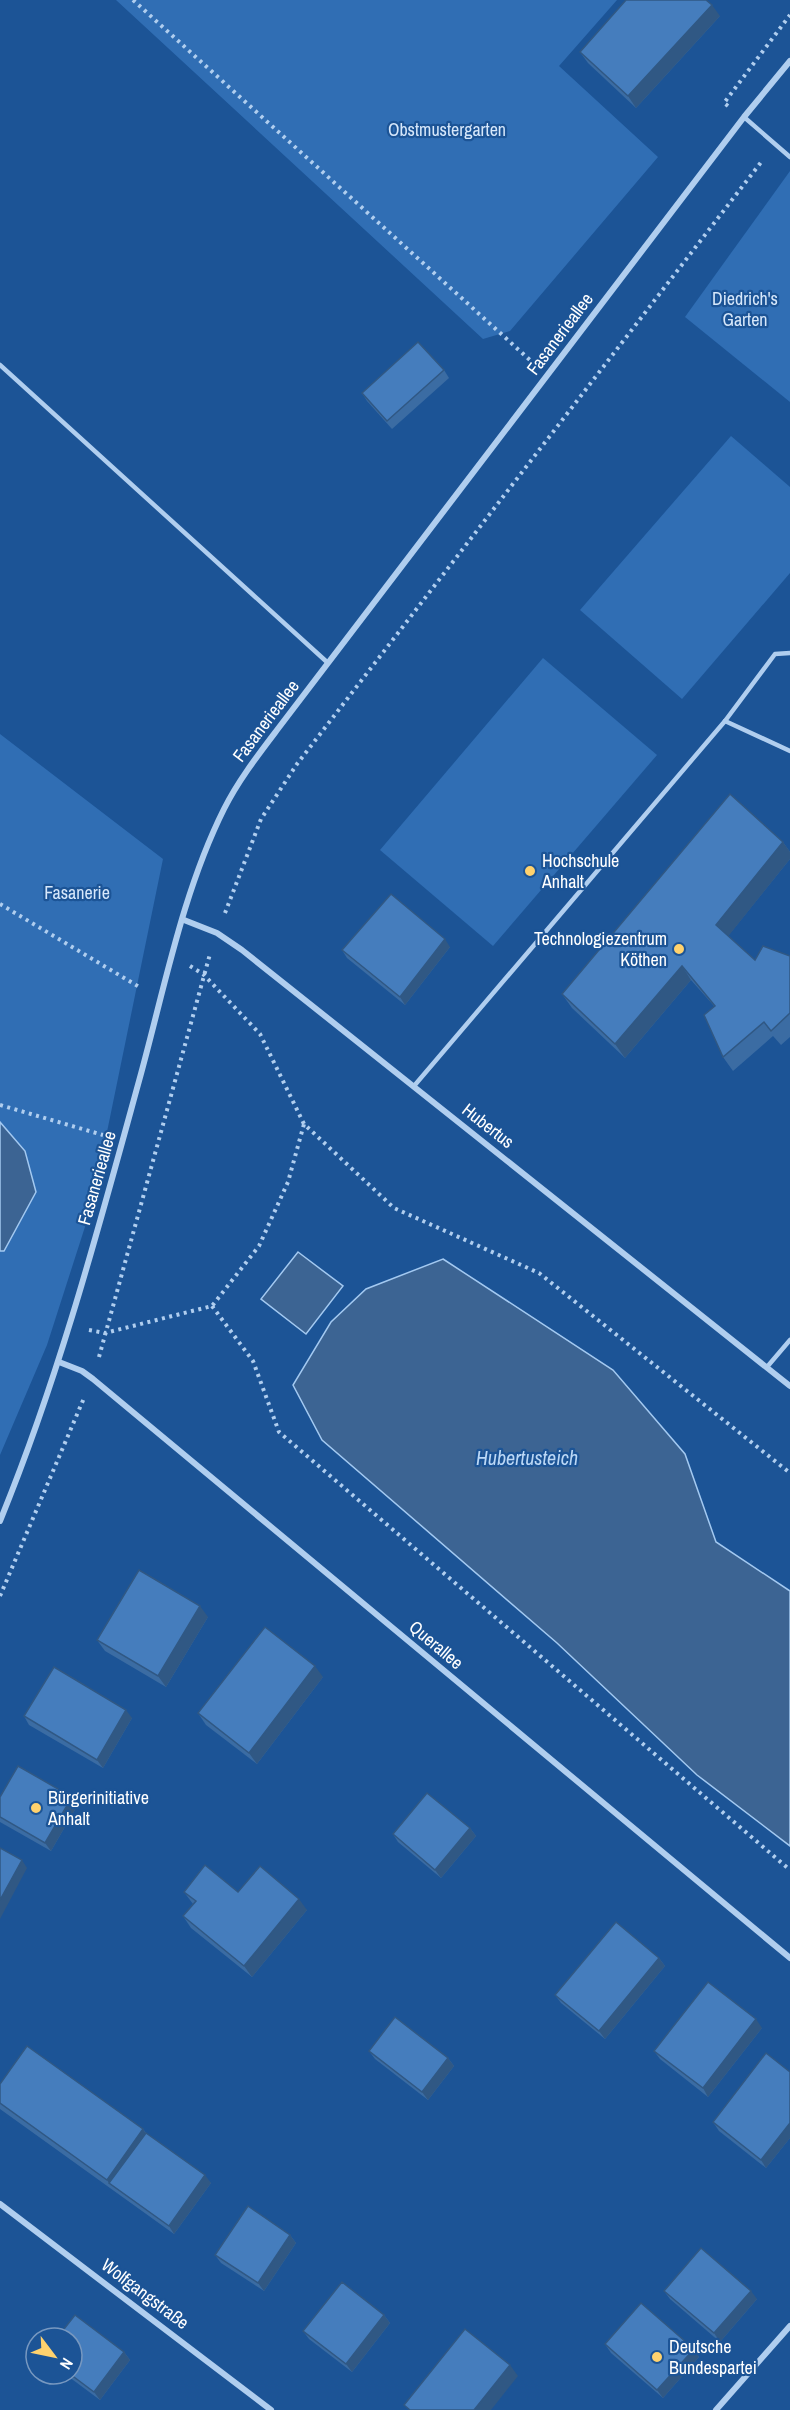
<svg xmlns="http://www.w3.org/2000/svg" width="790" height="2410" viewBox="0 0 790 2410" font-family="'Archivo Narrow',sans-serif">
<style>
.green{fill:#306eb4}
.water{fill:#3c6493;stroke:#a3c9f1;stroke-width:1.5}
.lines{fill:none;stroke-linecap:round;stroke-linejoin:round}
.path{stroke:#b0ceef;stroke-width:4;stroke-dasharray:3 4.5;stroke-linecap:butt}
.service{stroke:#b0ceef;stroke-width:4.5}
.minor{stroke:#b0ceef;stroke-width:6}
.wall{fill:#3b6ca3}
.shaded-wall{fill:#305884}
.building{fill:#457dbd;stroke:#305884;stroke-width:1.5}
.poi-dot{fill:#ffd26e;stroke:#1c5496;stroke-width:2}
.labels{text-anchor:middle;stroke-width:4.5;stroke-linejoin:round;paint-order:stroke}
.park-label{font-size:18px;fill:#d7e8fb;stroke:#1c5496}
.street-label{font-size:18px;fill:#fff;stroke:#1c5496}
.poi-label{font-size:18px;fill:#fff;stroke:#1c5496;text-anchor:start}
.water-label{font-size:20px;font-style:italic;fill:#bcd8f6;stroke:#1c5496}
</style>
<rect width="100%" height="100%" fill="#1c5496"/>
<g class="green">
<polygon points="116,0 617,0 559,66 658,157 510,331 483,339"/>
<polygon points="790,171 790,402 685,317"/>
<polygon points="731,436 790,487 790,573 682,699 580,610"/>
<polygon points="543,658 657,755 493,946 380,850"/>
<polygon points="0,734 163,859 92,1205 47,1345 0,1455 0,1251 4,1251 25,1151 0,1122"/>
</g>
<g class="water">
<polygon points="0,1122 25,1151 36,1192 4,1251 0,1251"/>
<polygon points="298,1252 343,1286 306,1334 261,1299"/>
<polygon points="443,1259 613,1370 685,1454 716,1542 790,1591 790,1846 697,1775 557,1643 322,1440 293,1385 331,1322 366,1289"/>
</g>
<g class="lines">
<g class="path">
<polyline points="133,0 531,361"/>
<polyline points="728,106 724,103 790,15"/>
<polyline points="0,904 141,988"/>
<polyline points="225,913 261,819 297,764 762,161"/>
<polyline points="190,966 203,974 260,1034 304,1124 394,1208 539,1273 790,1473"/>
<polyline points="0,1105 103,1135"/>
<polyline points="212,1306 253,1361 279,1432 790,1870"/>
<polyline points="89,1330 105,1333 212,1306 259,1246 288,1182 304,1124"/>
<polyline points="99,1357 210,954"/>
<polyline points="0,1596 84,1398"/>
</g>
<g class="service">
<polyline points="744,117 790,157"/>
<polyline points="0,365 328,663"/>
<polyline points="725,721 790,751"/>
<polyline points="414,1086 725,721 775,654 790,653"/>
<polyline points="767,1367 790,1340"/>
</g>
<g class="minor">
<polyline points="184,920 217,933 242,950 790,1386"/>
<polyline points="59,1362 82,1371 93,1379 790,1958"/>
<path d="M 0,1521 C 59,1377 98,1230 139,1081 C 164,991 182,893 224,809 C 238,781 258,755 277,730 L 744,117 L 790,61"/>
<polyline points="0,2204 271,2410"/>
<polyline points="716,2410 790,2326"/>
</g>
</g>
<g class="wall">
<polygon points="720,16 636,108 588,63 580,52"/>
<polygon points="444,370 449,378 392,429 367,401 362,393"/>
<polygon points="783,842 790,852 790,859 728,936 755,960 790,956 790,1037 781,1045 773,1036 733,1071 723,1057 714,1006 691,980 625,1058 572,1008 562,994"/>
<polygon points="450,947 405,1005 347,958 342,950"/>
<polygon points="208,1617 166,1687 105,1651 97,1640"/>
<polygon points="323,1677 257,1764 206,1725 198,1713"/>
<polygon points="24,1716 132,1718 103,1768 29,1725"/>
<polygon points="0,1797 77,1806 51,1851 0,1822"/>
<polygon points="470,1828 476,1836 441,1878 398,1842 393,1834"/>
<polygon points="184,1892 238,1892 307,1910 252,1977 191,1928 183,1916 193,1904"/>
<polygon points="659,1958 665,1966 605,2039 561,2003 555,1995"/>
<polygon points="762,2028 708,2097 660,2059 654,2051"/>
<polygon points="369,2051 448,2058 454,2066 428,2100 375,2059"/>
<polygon points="790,2072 790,2138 766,2168 719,2131 713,2122"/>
<polygon points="0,2084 143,2129 146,2133 211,2183 174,2234 0,2109"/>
<polygon points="290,2235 296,2243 264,2291 221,2263 215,2255"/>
<polygon points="664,2291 757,2299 720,2342 670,2299"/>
<polygon points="384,2315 390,2323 352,2372 309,2339 303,2331"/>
<polygon points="605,2344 694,2349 699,2357 663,2398 611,2353"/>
<polygon points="124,2352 130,2360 100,2400 65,2374 72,2374"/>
</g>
<g class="shaded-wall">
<polygon points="712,5 720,16 636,108 628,96"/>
<polygon points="783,842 790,852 790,859 726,939 716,925"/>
<polygon points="445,939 450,947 405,1005 400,997"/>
<polygon points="682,966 691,980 625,1058 615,1044"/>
<polygon points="200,1606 208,1617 166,1687 158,1676"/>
<polygon points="315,1666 323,1677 257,1764 249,1753"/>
<polygon points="126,1710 132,1718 103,1768 97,1760"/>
<polygon points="72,1797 77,1806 51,1851 45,1843"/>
<polygon points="470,1828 476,1836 441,1878 435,1870"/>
<polygon points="22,1860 27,1868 0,1919 0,1900"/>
<polygon points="299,1899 307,1910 252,1977 244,1966"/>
<polygon points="659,1958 665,1966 605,2039 599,2031"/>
<polygon points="756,2019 762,2028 708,2097 703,2088"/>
<polygon points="448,2058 454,2066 428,2100 422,2092"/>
<polygon points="790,2123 790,2138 766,2168 761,2160"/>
<polygon points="143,2129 151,2141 109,2183 107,2180"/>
<polygon points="205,2175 211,2183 174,2234 169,2226"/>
<polygon points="290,2235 296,2243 264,2291 258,2283"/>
<polygon points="751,2291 757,2299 720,2342 714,2333"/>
<polygon points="384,2315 390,2323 352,2372 346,2364"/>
<polygon points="694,2349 699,2357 663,2398 657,2390"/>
<polygon points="124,2352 130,2360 100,2400 94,2392"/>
<polygon points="510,2365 518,2376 491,2410 474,2410"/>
</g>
<g class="building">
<polygon points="626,0 706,0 712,5 628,96 580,52"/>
<polygon points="418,342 444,370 387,421 362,393"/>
<polygon points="730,794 783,842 716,925 755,960 763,946 790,956 790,1013 771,1031 764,1022 723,1057 704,1015 715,1006 682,966 615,1044 562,994"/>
<polygon points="391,894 445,939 400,997 342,950"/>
<polygon points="139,1570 200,1606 158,1676 97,1640"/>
<polygon points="265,1627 315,1666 249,1753 198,1713"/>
<polygon points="54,1667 126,1710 97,1760 24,1716"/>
<polygon points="18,1766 72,1797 45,1843 0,1817 0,1797"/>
<polygon points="427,1793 470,1828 435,1870 393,1834"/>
<polygon points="0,1848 22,1860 0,1900"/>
<polygon points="205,1865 238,1892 260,1866 299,1899 244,1966 183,1916 196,1901 184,1892"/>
<polygon points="616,1922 659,1958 599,2031 555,1995"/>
<polygon points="708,1982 756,2019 703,2088 654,2051"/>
<polygon points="395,2017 448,2058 422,2092 369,2051"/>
<polygon points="27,2046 143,2129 107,2180 0,2103 0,2084"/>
<polygon points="766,2053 790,2072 790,2123 761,2160 713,2122"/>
<polygon points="146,2133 205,2175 169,2226 109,2183"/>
<polygon points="248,2206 290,2235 258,2283 215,2255"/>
<polygon points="701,2248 751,2291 714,2333 664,2291"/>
<polygon points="342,2282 384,2315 346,2364 303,2331"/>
<polygon points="641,2303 694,2349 657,2390 605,2344"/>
<polygon points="75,2315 124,2352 94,2392 70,2374 72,2374 72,2338 57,2338"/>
<polygon points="465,2329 510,2365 474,2410 410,2410 404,2405"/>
</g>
<g class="poi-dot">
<circle cx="530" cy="871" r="6"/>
<circle cx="679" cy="949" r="6"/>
<circle cx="36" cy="1808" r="6"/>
<circle cx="657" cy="2357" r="6"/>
</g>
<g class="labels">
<g class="park-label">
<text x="447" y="136">Obstmustergarten</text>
<text x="745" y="305">Diedrich's<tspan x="745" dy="21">Garten</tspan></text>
<text x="77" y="899">Fasanerie</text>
</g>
<g class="street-label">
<text transform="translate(560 334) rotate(-53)" y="6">Fasanerieallee</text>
<text transform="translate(266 721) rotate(-53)" y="6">Fasanerieallee</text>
<text transform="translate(488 1126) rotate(38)" y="6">Hubertus</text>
<text transform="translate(97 1178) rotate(-74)" y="6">Fasanerieallee</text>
<text transform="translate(436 1645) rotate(40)" y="6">Querallee</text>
<text transform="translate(145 2294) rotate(37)" y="6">Wolfgangstraße</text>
</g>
<g class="poi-label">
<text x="542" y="867">Hochschule<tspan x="542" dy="21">Anhalt</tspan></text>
<text x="667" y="945" text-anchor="end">Technologiezentrum<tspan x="667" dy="21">Köthen</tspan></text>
<text x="48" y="1804">Bürgerinitiative<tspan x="48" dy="21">Anhalt</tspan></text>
<text x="669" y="2353">Deutsche<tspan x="669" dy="21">Bundespartei</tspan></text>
</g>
<g class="water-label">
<text x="527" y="1465">Hubertusteich</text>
</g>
</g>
<g transform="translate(54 2356) rotate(122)"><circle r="28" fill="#1c5496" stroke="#7798c0" stroke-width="1.5"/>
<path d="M0-4.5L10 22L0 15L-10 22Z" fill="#ffd26e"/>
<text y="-9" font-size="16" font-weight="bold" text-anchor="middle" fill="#ffffff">N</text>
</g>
</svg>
